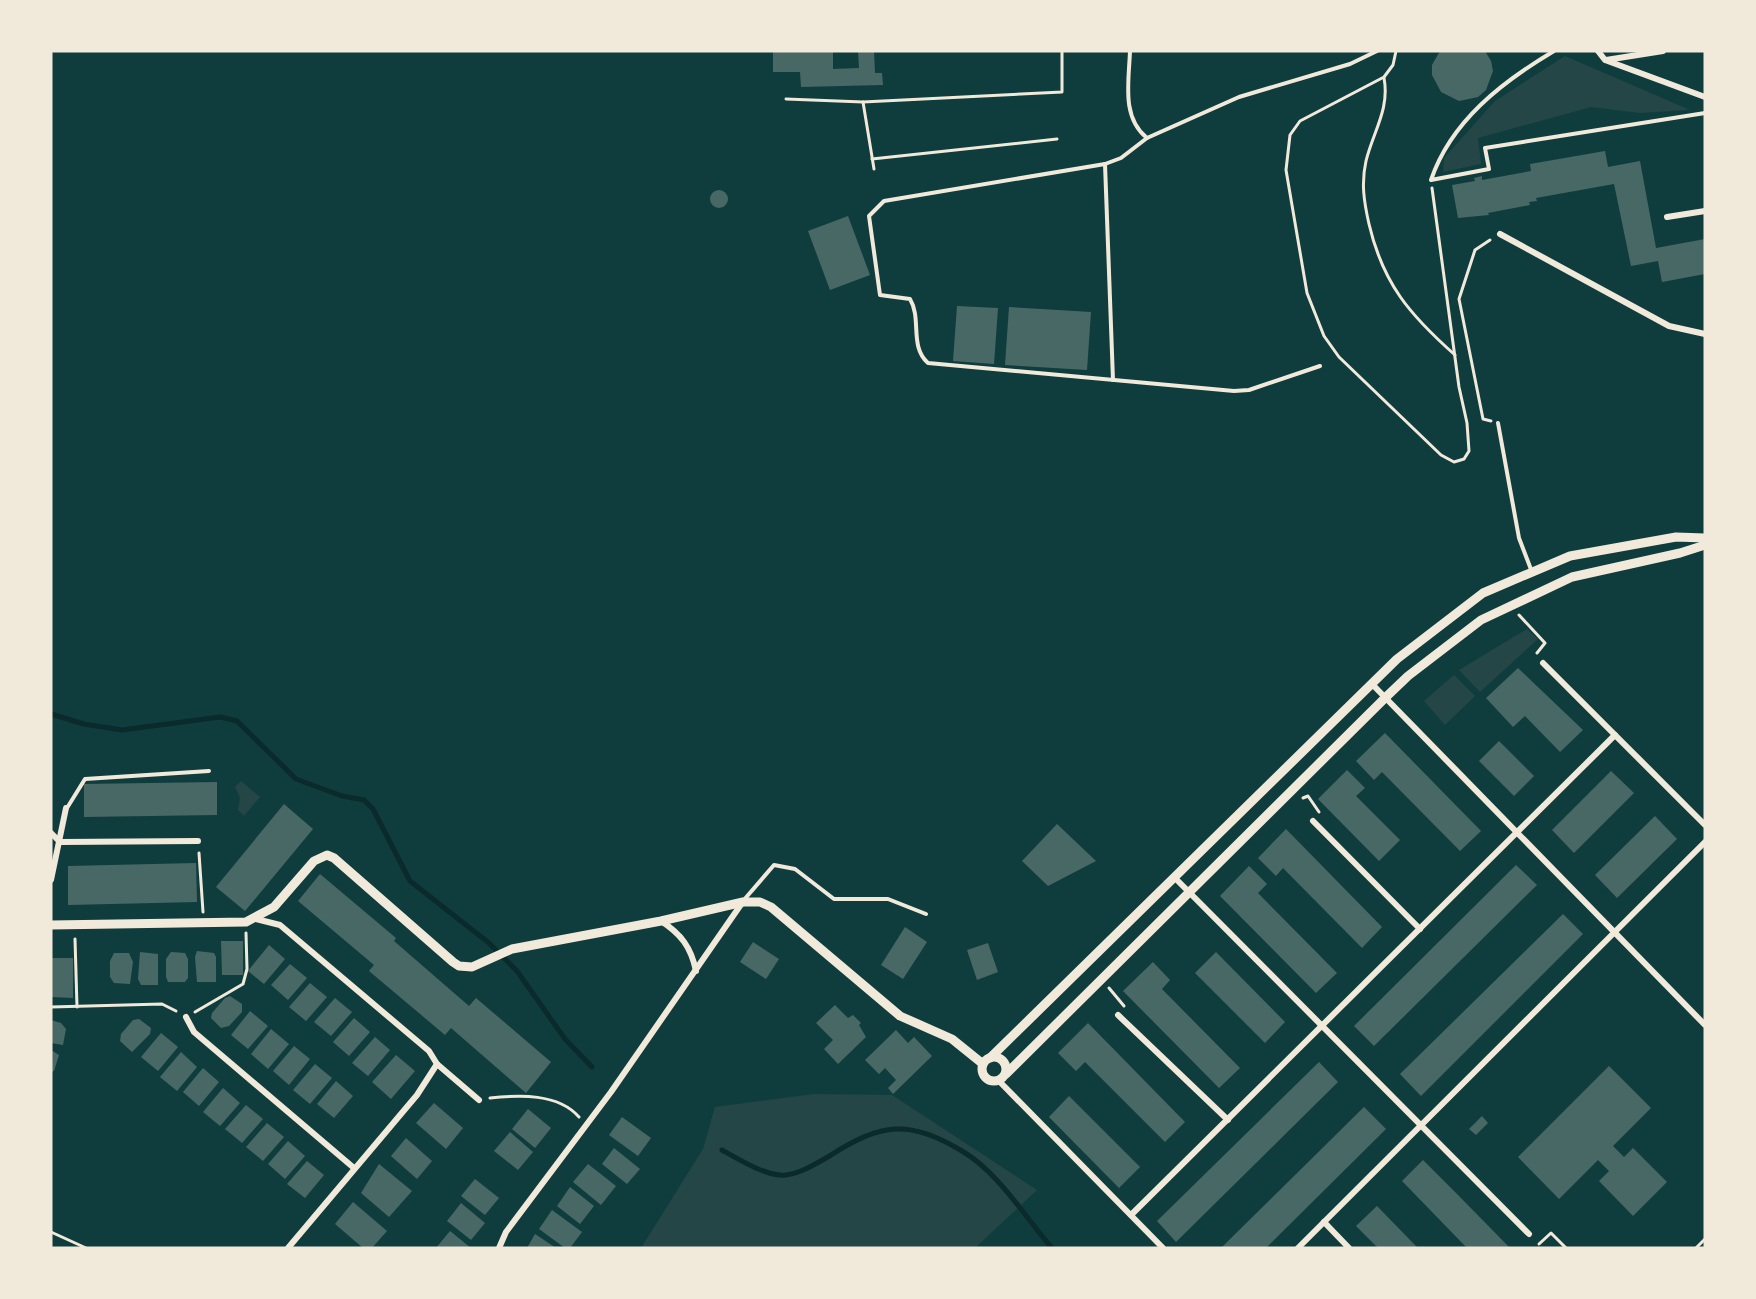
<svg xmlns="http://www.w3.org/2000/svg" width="1756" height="1299" viewBox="0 0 1756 1299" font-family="'Sofia Sans Condensed',sans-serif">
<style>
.green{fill:#244646}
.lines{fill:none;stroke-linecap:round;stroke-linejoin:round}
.stream{stroke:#0a2a2b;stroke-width:5}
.building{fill:#486865}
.path{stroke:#f1e9da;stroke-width:3}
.service{stroke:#f1e9da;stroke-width:4}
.minor{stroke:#f1e9da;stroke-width:6}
.tertiary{stroke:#f1e9da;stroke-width:9}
</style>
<rect width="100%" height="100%" fill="#0f3d3e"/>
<g class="green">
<polygon points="1565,56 1690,110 1640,113 1591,107 1478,138 1481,164 1443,172 1444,158 1495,101"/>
<polygon points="1527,629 1538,639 1480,692 1459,670"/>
<polygon points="1454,675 1475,696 1445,725 1424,701"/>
<polygon points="241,781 260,797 244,816 238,810 240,798 235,787"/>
<polygon points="814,1094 892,1095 1037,1190 975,1248 641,1248 703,1149 715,1107"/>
</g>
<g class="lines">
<g class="stream">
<polyline points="51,714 84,724 122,730 220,717 237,721 296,779 342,796 364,800 373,809 410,881 489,943 517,971 565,1039 592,1067"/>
<path d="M 722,1150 C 738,1159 767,1177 786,1175 C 802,1173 817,1163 831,1155 C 881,1123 910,1119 962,1151 C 999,1173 1024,1216 1052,1248"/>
</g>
</g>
<g class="building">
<polygon points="773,51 833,51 833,69 859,68 858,51 874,51 875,73 882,73 883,85 801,87 800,72 773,72"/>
<polygon points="1440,51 1485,51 1491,61 1493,71 1486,90 1478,97 1459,101 1441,92 1432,75 1432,65"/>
<polygon points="1605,151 1608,167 1640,161 1656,248 1705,239 1705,274 1662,282 1658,261 1631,266 1614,184 1536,198 1537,201 1529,202 1530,205 1488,213 1489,215 1458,218 1452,185 1475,181 1474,178 1482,176 1482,180 1531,171 1530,164"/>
<circle cx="719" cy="199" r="9"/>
<polygon points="848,216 870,275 830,290 808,231"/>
<polygon points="957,306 998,308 994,364 953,361"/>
<polygon points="1009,307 1091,312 1087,370 1005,365"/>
<polygon points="1518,668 1583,730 1560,752 1525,716 1513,727 1486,698"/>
<polygon points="1385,733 1481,831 1460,851 1382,772 1374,780 1356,761"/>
<polygon points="1499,741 1534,776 1514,796 1479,761"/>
<polygon points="1347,770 1365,788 1356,796 1400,840 1379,861 1318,799"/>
<polygon points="1611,771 1634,793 1574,853 1552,830"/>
<polygon points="217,782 217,815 84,817 84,784"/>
<polygon points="284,804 313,829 245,911 216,887"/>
<polygon points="1655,816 1677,839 1617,898 1595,875"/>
<polygon points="1057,824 1096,861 1048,886 1022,861"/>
<polygon points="1286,829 1382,927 1362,948 1283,868 1276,876 1258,858"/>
<polygon points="196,863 197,902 68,905 68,866"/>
<polygon points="1516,865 1537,885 1374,1046 1354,1026"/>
<polygon points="1249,866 1267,884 1258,893 1337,973 1316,993 1220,896"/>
<polygon points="320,874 396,938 394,941 469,1006 476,998 551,1062 526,1093 451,1028 445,1035 369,971 374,965 298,901"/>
<polygon points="1563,914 1583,934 1421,1096 1400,1074"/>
<polygon points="905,927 927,942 903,979 881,965"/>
<polygon points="221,941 243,941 243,975 222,975"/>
<polygon points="753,942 779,959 766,979 740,962"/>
<polygon points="988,943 998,972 977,980 967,950"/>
<polygon points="269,945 285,959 264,984 248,971"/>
<polygon points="197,951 214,953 216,957 216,982 197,982 195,957"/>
<polygon points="140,952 158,954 158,985 141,985 138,979"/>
<polygon points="171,952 185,953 188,959 188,978 185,982 168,982 166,977 166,959"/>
<polygon points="1216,952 1285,1022 1265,1043 1195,973"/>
<polygon points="114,953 129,953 133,962 130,984 114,983 110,977 110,961"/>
<polygon points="51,958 73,958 73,998 51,997"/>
<polygon points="1153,962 1170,980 1162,989 1240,1068 1219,1088 1123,991"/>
<polygon points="290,964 307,978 288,1000 271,985"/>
<polygon points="310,983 327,997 306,1021 289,1007"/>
<polygon points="230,996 242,1004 242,1012 229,1026 221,1028 211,1018 212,1013 225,998"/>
<polygon points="335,998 352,1012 331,1036 314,1022"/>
<polygon points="835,1005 848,1018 853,1015 861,1023 859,1025 866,1037 838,1064 824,1049 833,1040 816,1023"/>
<polygon points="250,1011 268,1026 248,1049 231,1035"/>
<polygon points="354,1018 370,1032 349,1056 333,1042"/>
<polygon points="139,1019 151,1028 150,1034 132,1052 120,1041 121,1034 133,1020"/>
<polygon points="51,1020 61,1023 66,1029 63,1045 51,1043"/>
<polygon points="1088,1023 1185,1122 1165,1142 1085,1062 1076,1071 1058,1053"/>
<polygon points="271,1029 289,1044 268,1069 251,1054"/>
<polygon points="896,1030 908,1043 914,1037 932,1056 893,1094 888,1088 896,1080 885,1068 879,1074 865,1060"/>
<polygon points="161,1033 178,1047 158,1071 141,1057"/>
<polygon points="375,1037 390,1050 368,1076 352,1063"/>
<polygon points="294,1046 310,1059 289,1085 273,1071"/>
<polygon points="51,1050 59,1055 54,1071 51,1072"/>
<polygon points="181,1052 197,1067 177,1091 160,1077"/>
<polygon points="396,1055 415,1071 391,1099 372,1082"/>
<polygon points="1319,1062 1338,1082 1176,1242 1157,1221"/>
<polygon points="315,1064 332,1078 310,1104 293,1090"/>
<polygon points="1609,1066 1651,1108 1613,1146 1624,1157 1633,1148 1667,1182 1633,1216 1599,1181 1609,1171 1598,1160 1559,1199 1518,1157"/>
<polygon points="203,1068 219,1082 199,1106 183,1092"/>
<polygon points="336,1081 353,1096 334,1118 317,1104"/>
<polygon points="223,1088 240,1103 220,1126 203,1112"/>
<polygon points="1069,1096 1140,1167 1119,1188 1049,1117"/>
<polygon points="434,1103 463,1128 446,1149 416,1123"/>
<polygon points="246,1105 263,1119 242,1143 225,1129"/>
<polygon points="1364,1107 1386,1129 1266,1248 1221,1248"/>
<polygon points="528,1109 551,1128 535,1148 512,1129"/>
<polygon points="1482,1116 1488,1123 1476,1135 1469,1129"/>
<polygon points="622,1117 651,1138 638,1156 609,1135"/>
<polygon points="267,1123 284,1137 263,1161 246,1147"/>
<polygon points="510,1132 533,1152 518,1170 494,1151"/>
<polygon points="406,1138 432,1161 417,1179 391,1156"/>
<polygon points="288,1141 305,1156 285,1179 268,1164"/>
<polygon points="614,1148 640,1169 627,1184 602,1164"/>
<polygon points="1423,1160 1458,1195 1510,1248 1467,1248 1402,1181"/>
<polygon points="307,1161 324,1175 305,1198 287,1184"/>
<polygon points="379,1164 412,1191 389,1217 361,1193"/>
<polygon points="588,1164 616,1186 601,1205 573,1182"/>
<polygon points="475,1179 499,1198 485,1215 461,1196"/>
<polygon points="570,1187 594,1206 580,1224 557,1206"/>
<polygon points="353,1202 387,1231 372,1248 363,1248 335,1224"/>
<polygon points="461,1203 485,1223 471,1240 447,1221"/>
<polygon points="1377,1206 1411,1241 1418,1248 1378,1248 1356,1226"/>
<polygon points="552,1210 582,1232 570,1248 565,1248 539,1229"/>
<polygon points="450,1231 471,1248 436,1248"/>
<polygon points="535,1234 556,1248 527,1248"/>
</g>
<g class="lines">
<g class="path">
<polyline points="1396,51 1393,65 1384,77 1300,121 1290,135 1286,170 1307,293 1324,336 1339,357 1441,455 1454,462 1464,459 1469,451 1467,423 1459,387 1432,188"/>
<path d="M 1384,78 C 1390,109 1373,132 1366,161 C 1361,183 1364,202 1369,224 C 1383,284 1410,315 1455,355"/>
<polyline points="786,99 863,102 1062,92 1062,51"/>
<polyline points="863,102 874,169"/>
<polyline points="872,159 1057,139"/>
<polyline points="1490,240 1475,250 1459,299 1483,419 1491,421"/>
<polyline points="1519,615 1545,643 1537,653"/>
<polyline points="1303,798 1308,796 1319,812"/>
<polyline points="199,853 203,912"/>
<polyline points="75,939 77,1007"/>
<polyline points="1109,988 1124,1006"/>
<polyline points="51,1007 162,1004 176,1011"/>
<polyline points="195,1012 243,984 247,969 246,933"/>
<path d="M 490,1098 C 519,1095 558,1093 579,1117"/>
<polyline points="51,1232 86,1248"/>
<polyline points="1539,1244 1551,1233 1566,1248"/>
<polyline points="1696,1248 1705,1239"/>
</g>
<g class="service">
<path d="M 1130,51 C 1129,81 1121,117 1147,138 L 1239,97 L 1350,64 L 1377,51"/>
<path d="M 1554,51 C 1502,82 1451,121 1431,180 L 1489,169 L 1485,148 L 1705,113"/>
<path d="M 1147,138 L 1121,158 L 1105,164 L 884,201 L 869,216 L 880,295 L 910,299 C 922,319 909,346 928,363 L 1234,391 L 1249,390 L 1320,366"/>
<polyline points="1105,164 1113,380"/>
<polyline points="1498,423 1519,538 1532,572"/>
<polyline points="67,808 85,779 209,771"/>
<polyline points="743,901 774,865 795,869 834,899 888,899 926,914"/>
</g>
<g class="minor">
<polyline points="1598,51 1605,60 1705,97"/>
<polyline points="1606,60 1663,51"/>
<polyline points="1667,217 1705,211"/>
<polyline points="1500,234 1669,326 1705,334"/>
<polyline points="1543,663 1705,825"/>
<polyline points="1371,683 1705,1025"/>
<polyline points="1313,821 1420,929"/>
<polyline points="51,833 60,842 198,841"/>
<polyline points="1174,877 1529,1234"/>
<polyline points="51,880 66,808"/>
<polyline points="256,919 280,925 429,1051 437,1064 479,1100"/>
<path d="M 661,921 C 681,934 691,947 696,971"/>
<polyline points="1118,1015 1228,1120"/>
<polyline points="186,1017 194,1032 354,1168"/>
<polyline points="999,1081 1163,1248"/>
<polyline points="1131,1215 1615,735"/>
<polyline points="1324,1222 1349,1248"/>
<polyline points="288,1248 417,1095 437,1064"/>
<polyline points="499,1248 506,1232 611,1092 742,903"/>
<polyline points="1298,1248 1705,842"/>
</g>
<g class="tertiary">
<polyline points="51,925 246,922 274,907 314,861 327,855 334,858 453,962 459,966 472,967 512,949 661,921 743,902 760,902 771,907 900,1016 952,1039 983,1064"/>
<circle cx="994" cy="1069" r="12"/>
<polyline points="990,1058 1397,659 1483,593 1570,556 1676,537 1705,538"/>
<polyline points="1006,1074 1386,697 1408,676 1481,620 1572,577 1680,553 1705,545"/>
</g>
</g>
<rect width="1756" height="1299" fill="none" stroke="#f1e9da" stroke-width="105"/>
</svg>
